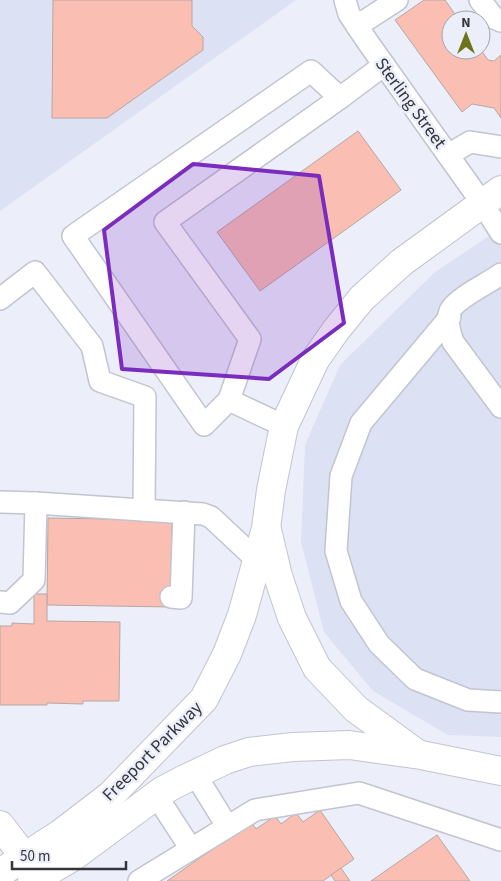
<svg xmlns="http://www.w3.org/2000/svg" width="501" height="881" viewBox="0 0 501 881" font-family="'Source Sans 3',sans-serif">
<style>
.built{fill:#dde1f4}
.building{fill:#fabeb2;stroke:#b5a8a5}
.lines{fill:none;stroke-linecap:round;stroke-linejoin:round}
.minor-casing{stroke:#c2c4cf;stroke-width:24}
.major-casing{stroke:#c2c4cf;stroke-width:30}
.minor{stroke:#fff;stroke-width:21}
.major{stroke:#fff;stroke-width:28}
.marked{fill:#7b2cbf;fill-opacity:0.2;stroke:#7b2cbf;stroke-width:4;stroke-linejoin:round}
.labels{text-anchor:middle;stroke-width:5;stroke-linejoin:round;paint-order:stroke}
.street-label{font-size:18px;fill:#35363b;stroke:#eceefa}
</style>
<rect width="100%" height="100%" fill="#eceefa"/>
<g class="built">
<polygon points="0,0 296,0 0,211"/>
<polygon points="501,228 501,737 448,735 373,691 324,632 301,542 305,445 340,365 435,272"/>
</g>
<g class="building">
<polygon points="53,0 192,0 192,26 203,37 203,50 107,118 52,118"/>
<polygon points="424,0 445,0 459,20 451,20 451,50 481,50 488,60 494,61 501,55 501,118 494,108 472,104 462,112 395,20"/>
<polygon points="358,131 401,190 260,291 217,232"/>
<polygon points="48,518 172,520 171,607 47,605"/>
<polygon points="34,594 47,594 47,621 120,622 119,701 83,701 83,704 47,703 47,705 0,705 0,626 12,626 12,623 34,624"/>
<polygon points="320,810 354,859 323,881 167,881 251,822 256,829 275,816 281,824 296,813 303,822"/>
<polygon points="437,835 470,881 371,881"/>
<polygon points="341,868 350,881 335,881 331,875"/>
</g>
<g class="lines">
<defs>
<g id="minor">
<polyline points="345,0 349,14 367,41 482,203 501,233"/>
<polyline points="480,0 494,18 501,21"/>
<polyline points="357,26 397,0"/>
<polyline points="448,155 470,142 501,147"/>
<path d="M 501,274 C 489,283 456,298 450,311 C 446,320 450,333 453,342 L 501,407"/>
<polyline points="0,299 35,272 92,346 100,381 145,397 144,510"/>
<polyline points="450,317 361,423 341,476 336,551 351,601 379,644 415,679 468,700 501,702"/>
<polyline points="229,400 250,339 165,222 340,98"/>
<polyline points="284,426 229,400 204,425 73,236 311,71 340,98 384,65"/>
<polyline points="0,502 36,503"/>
<polyline points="171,597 181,598 184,512"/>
<polyline points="0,602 10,603 34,580 36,503 203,514 211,517 257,560"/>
<polyline points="195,774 227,826"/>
<polyline points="156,795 191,849"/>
<polyline points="139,881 255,810 359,793 501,840"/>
</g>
<g id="major">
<polyline points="267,530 278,576 292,618 317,668 356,709 415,752"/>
<polyline points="0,825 35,871"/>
<polyline points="0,873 60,834 111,795 204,699 227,654 242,615 266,528 271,490 284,426 315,360 336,330 362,298 402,262 501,190"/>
<polyline points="32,881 74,856 162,791 183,780 225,760 249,752 293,747 349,745 421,755 501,771"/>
</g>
</defs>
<use href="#minor" class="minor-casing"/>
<use href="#major" class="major-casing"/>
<use href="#minor" class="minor"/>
<use href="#major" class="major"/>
</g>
<path class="marked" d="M 193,164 L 319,176 L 344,323 L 269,379 L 122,369 L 104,230 Z"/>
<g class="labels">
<g class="street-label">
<text transform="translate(411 103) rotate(54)" y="6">Sterling Street</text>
<text transform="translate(152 751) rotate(-45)" y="6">Freeport Parkway</text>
</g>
</g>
<g transform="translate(466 35)"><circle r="24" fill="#eceefa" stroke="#a3a4ae"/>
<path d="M0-4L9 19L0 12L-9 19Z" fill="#6e7219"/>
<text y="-8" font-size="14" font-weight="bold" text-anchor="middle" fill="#35363b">N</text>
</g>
<path d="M12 861v8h114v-8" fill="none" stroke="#35363b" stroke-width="2.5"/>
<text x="20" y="861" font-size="15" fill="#35363b" stroke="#eceefa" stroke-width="4" paint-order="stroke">50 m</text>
</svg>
